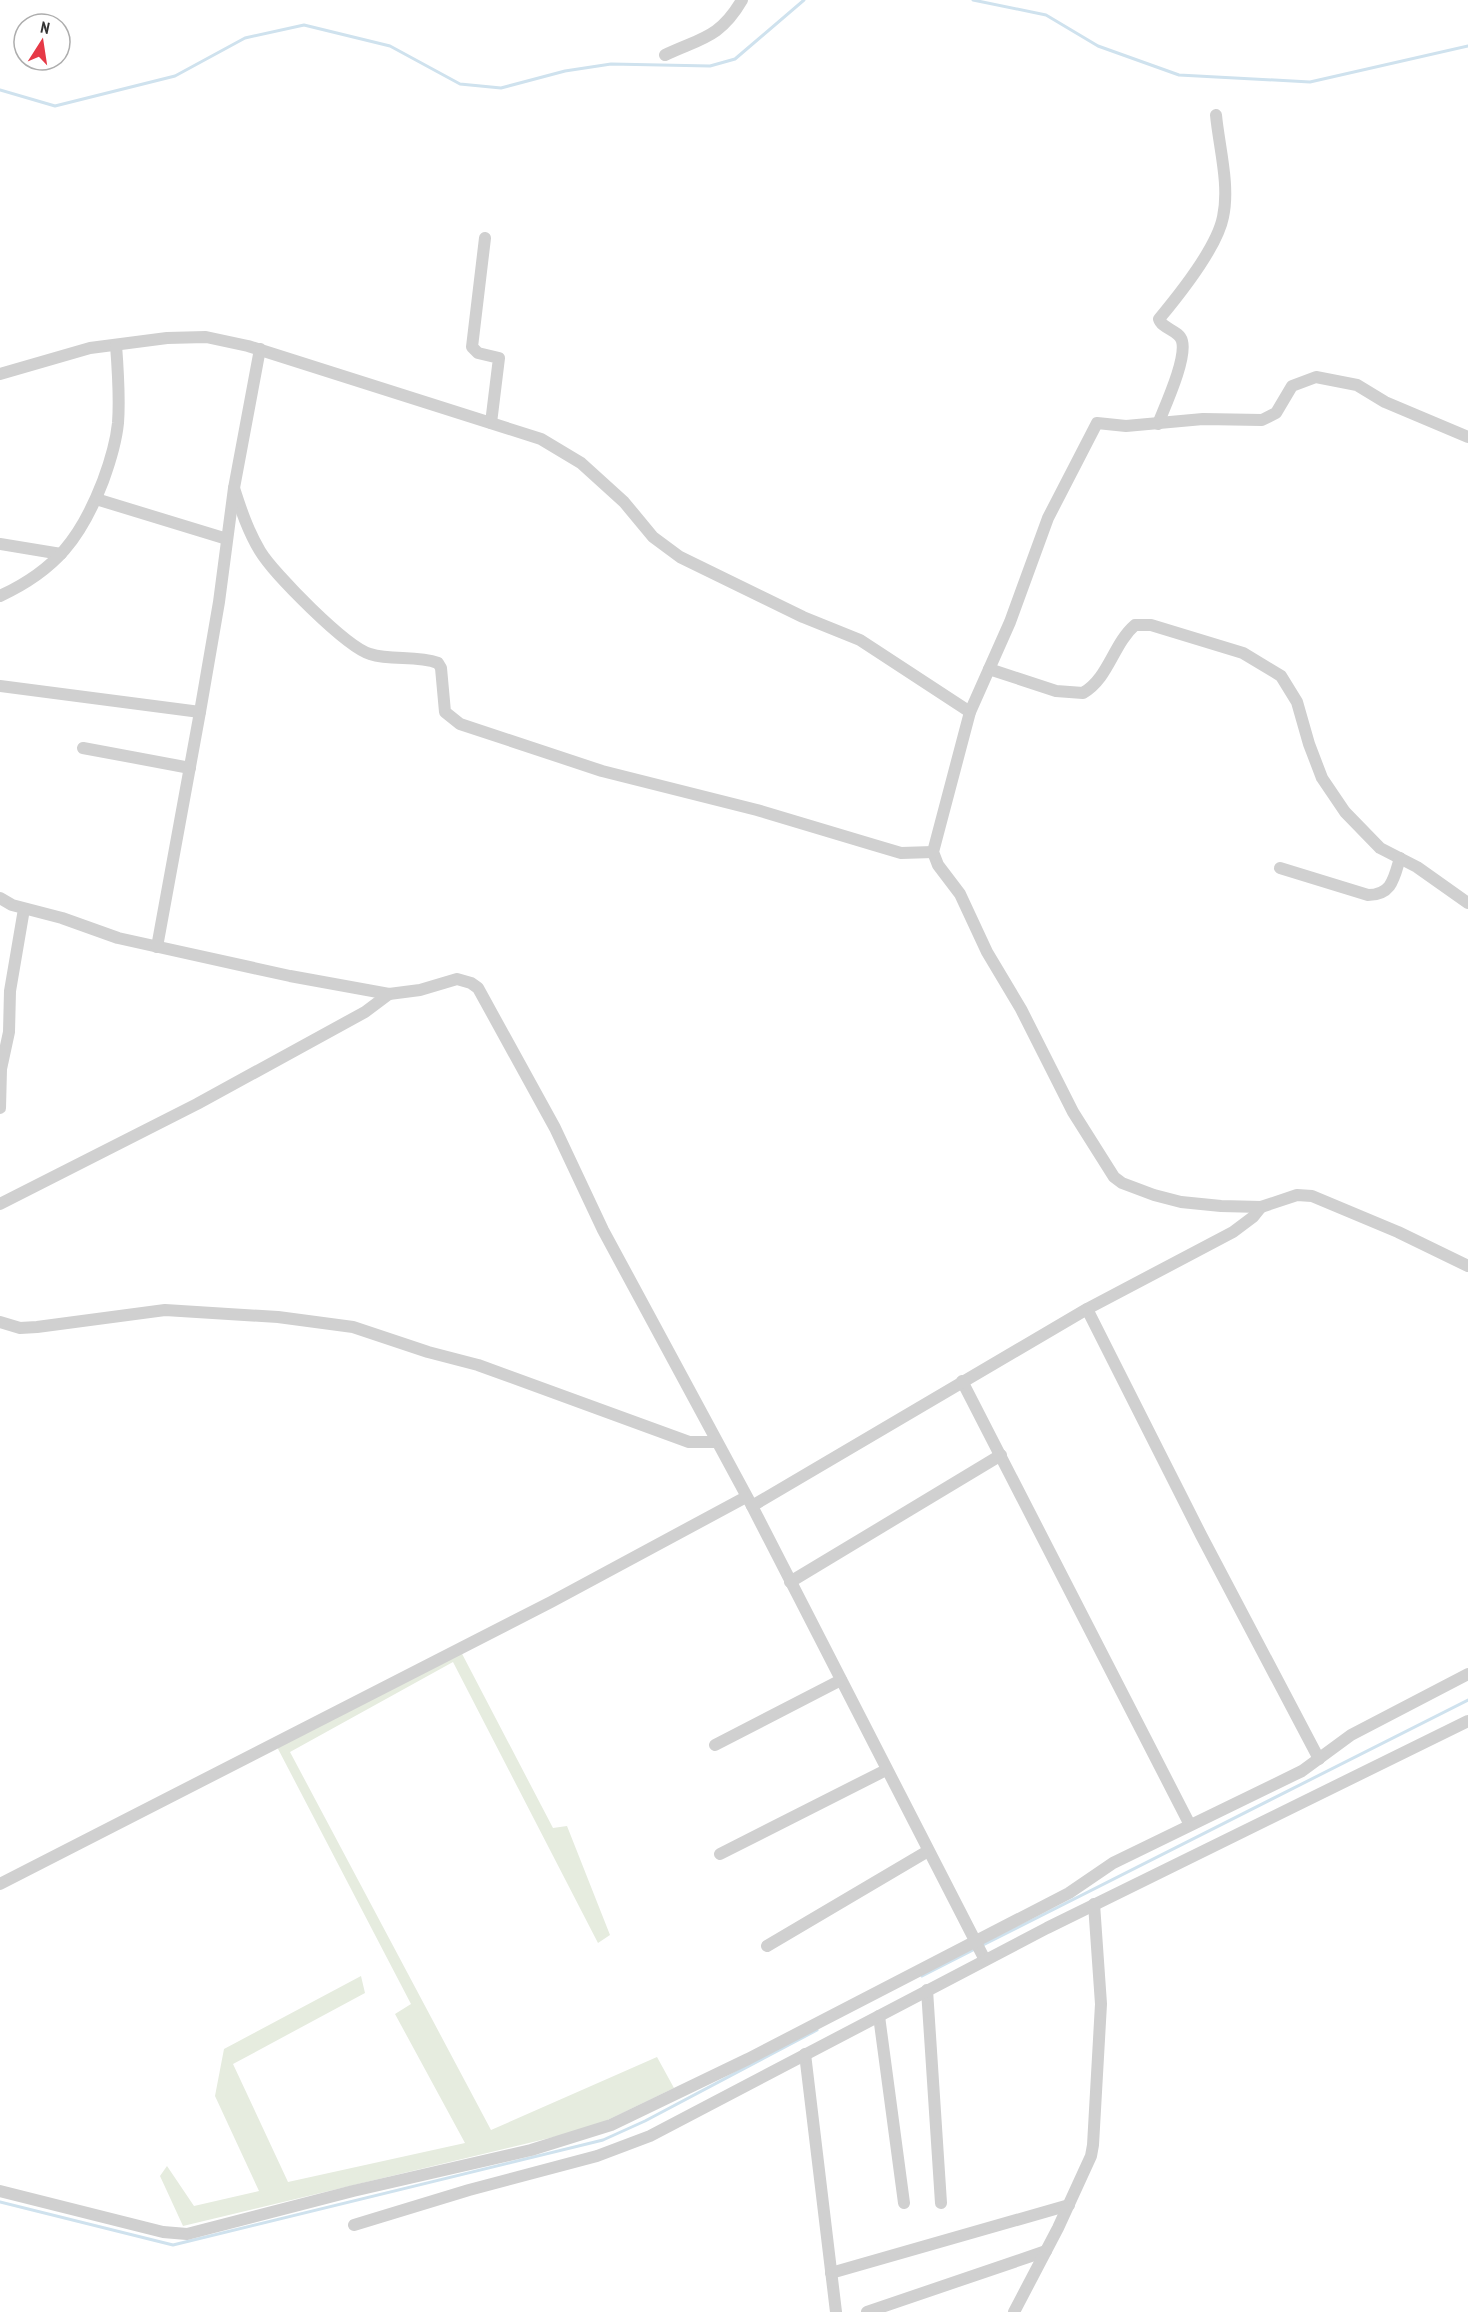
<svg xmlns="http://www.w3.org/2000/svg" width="1468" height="2312" viewBox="0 0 1468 2312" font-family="'PT Sans Narrow',sans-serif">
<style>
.green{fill:#e6ecdf}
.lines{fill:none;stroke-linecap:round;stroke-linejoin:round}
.stream{stroke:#cfe2ee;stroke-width:3}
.minor{stroke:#d0d0d0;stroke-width:12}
</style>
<rect width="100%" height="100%" fill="#fff"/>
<polygon class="green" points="459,1648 553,1828 567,1826 610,1935 598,1943 453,1662 290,1752 491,2130 657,2057 674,2088 591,2128 183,2226 160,2176 167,2166 194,2206 259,2191 215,2096 224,2049 361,1976 365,1993 233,2064 288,2182 465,2143 395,2014 411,2004 276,1745"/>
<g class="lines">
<g class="stream">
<polyline points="973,0 1046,15 1098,46 1179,75 1310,82 1468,46"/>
<polyline points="0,90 55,106 175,76 245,38 304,25 390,46 460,84 501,88 565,71 611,64 710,66 735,59 804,0"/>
<polyline points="981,1946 1468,1700"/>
<polyline points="922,1976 975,1949"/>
<polyline points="0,2202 173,2245 603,2140 645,2121 817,2030"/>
</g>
<g class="minor">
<path d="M 665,55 C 701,38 720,38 742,0"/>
<polyline points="485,238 472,347 478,353 499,358 491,423"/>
<polyline points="0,374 90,348 167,338 206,337 248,346 541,439 581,463 624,502 653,537 680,557 803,617 860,640 970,712"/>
<path d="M 1158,424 C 1165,406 1187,359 1182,341 C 1179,330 1162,329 1159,319 C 1179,295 1217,248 1223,217 C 1230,185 1219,147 1216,115"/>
<polyline points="1468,437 1385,402 1357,385 1316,377 1292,386 1276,413 1262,420 1203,419 1126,426 1097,423 1048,518 1010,622 970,712 933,852 938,865 960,894 987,952 1021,1009 1073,1112 1114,1177 1122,1183 1154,1195 1181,1202 1221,1206 1261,1207 1297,1195 1312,1196 1398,1232 1468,1266"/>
<path d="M 234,488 C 241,510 248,531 260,551 C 274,574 346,647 370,654 C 392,661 416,655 438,663 L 441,668 L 445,712 L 460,724 L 602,771 L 757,810 L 874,845 L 901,853 L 933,852"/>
<polyline points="96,499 227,539"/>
<polyline points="0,544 61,554"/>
<path d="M 0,596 C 56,570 81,538 103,481 C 110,462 116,443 118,423 C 120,397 118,371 116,345"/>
<path d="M 989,669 L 1056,691 L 1083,693 C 1109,678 1113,644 1135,625 L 1151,625 L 1243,653 L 1281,676 L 1297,702 L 1309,744 L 1322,778 L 1345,812 L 1380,848 L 1417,867 L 1468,903"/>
<polyline points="0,686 200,712"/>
<polyline points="83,748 190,768"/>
<path d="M 1280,868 L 1368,895 C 1392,895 1394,878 1400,858"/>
<polyline points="0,898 12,905 62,918 118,938 290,976 389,994 420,990 457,979 471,983 478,988 555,1128 603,1230 752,1506 985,1960"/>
<polyline points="157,947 200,712 219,602 234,488 260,349"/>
<polyline points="0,1108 1,1069 9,1032 10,991 24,909"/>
<polyline points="0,1204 197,1104 365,1012 389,994"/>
<polyline points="1087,1309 1201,1535 1319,1759"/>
<polyline points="0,1322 20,1328 37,1327 165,1310 278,1317 353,1327 428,1352 478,1365 689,1442 716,1442"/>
<polyline points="962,1381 1190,1825"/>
<polyline points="752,1506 1087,1309 1233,1232 1253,1217 1261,1207"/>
<polyline points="790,1582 1001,1455"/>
<polyline points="715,1745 841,1680"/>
<polyline points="720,1854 886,1770"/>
<polyline points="0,1884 551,1602 746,1497"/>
<polyline points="767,1946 928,1851"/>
<polyline points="927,1990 941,2203"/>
<polyline points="879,2016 904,2203"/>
<polyline points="805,2054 836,2312"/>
<polyline points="0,2191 163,2232 187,2234 353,2191 531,2150 611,2125 748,2059 1069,1893 1113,1863 1302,1771 1351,1735 1468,1674"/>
<polyline points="354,2225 469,2190 597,2156 650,2136 1047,1928 1468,1721"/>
<polyline points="831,2273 1069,2205"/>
<polyline points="867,2312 1046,2251"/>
<polyline points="1014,2312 1058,2228 1091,2156 1093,2145 1101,2004 1094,1904"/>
</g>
</g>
<g transform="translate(42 42) rotate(12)"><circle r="28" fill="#ffffff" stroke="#adadad" stroke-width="1.5"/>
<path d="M0-4.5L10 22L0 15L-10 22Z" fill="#e63946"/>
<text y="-9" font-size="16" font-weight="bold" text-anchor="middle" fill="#333333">N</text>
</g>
</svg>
